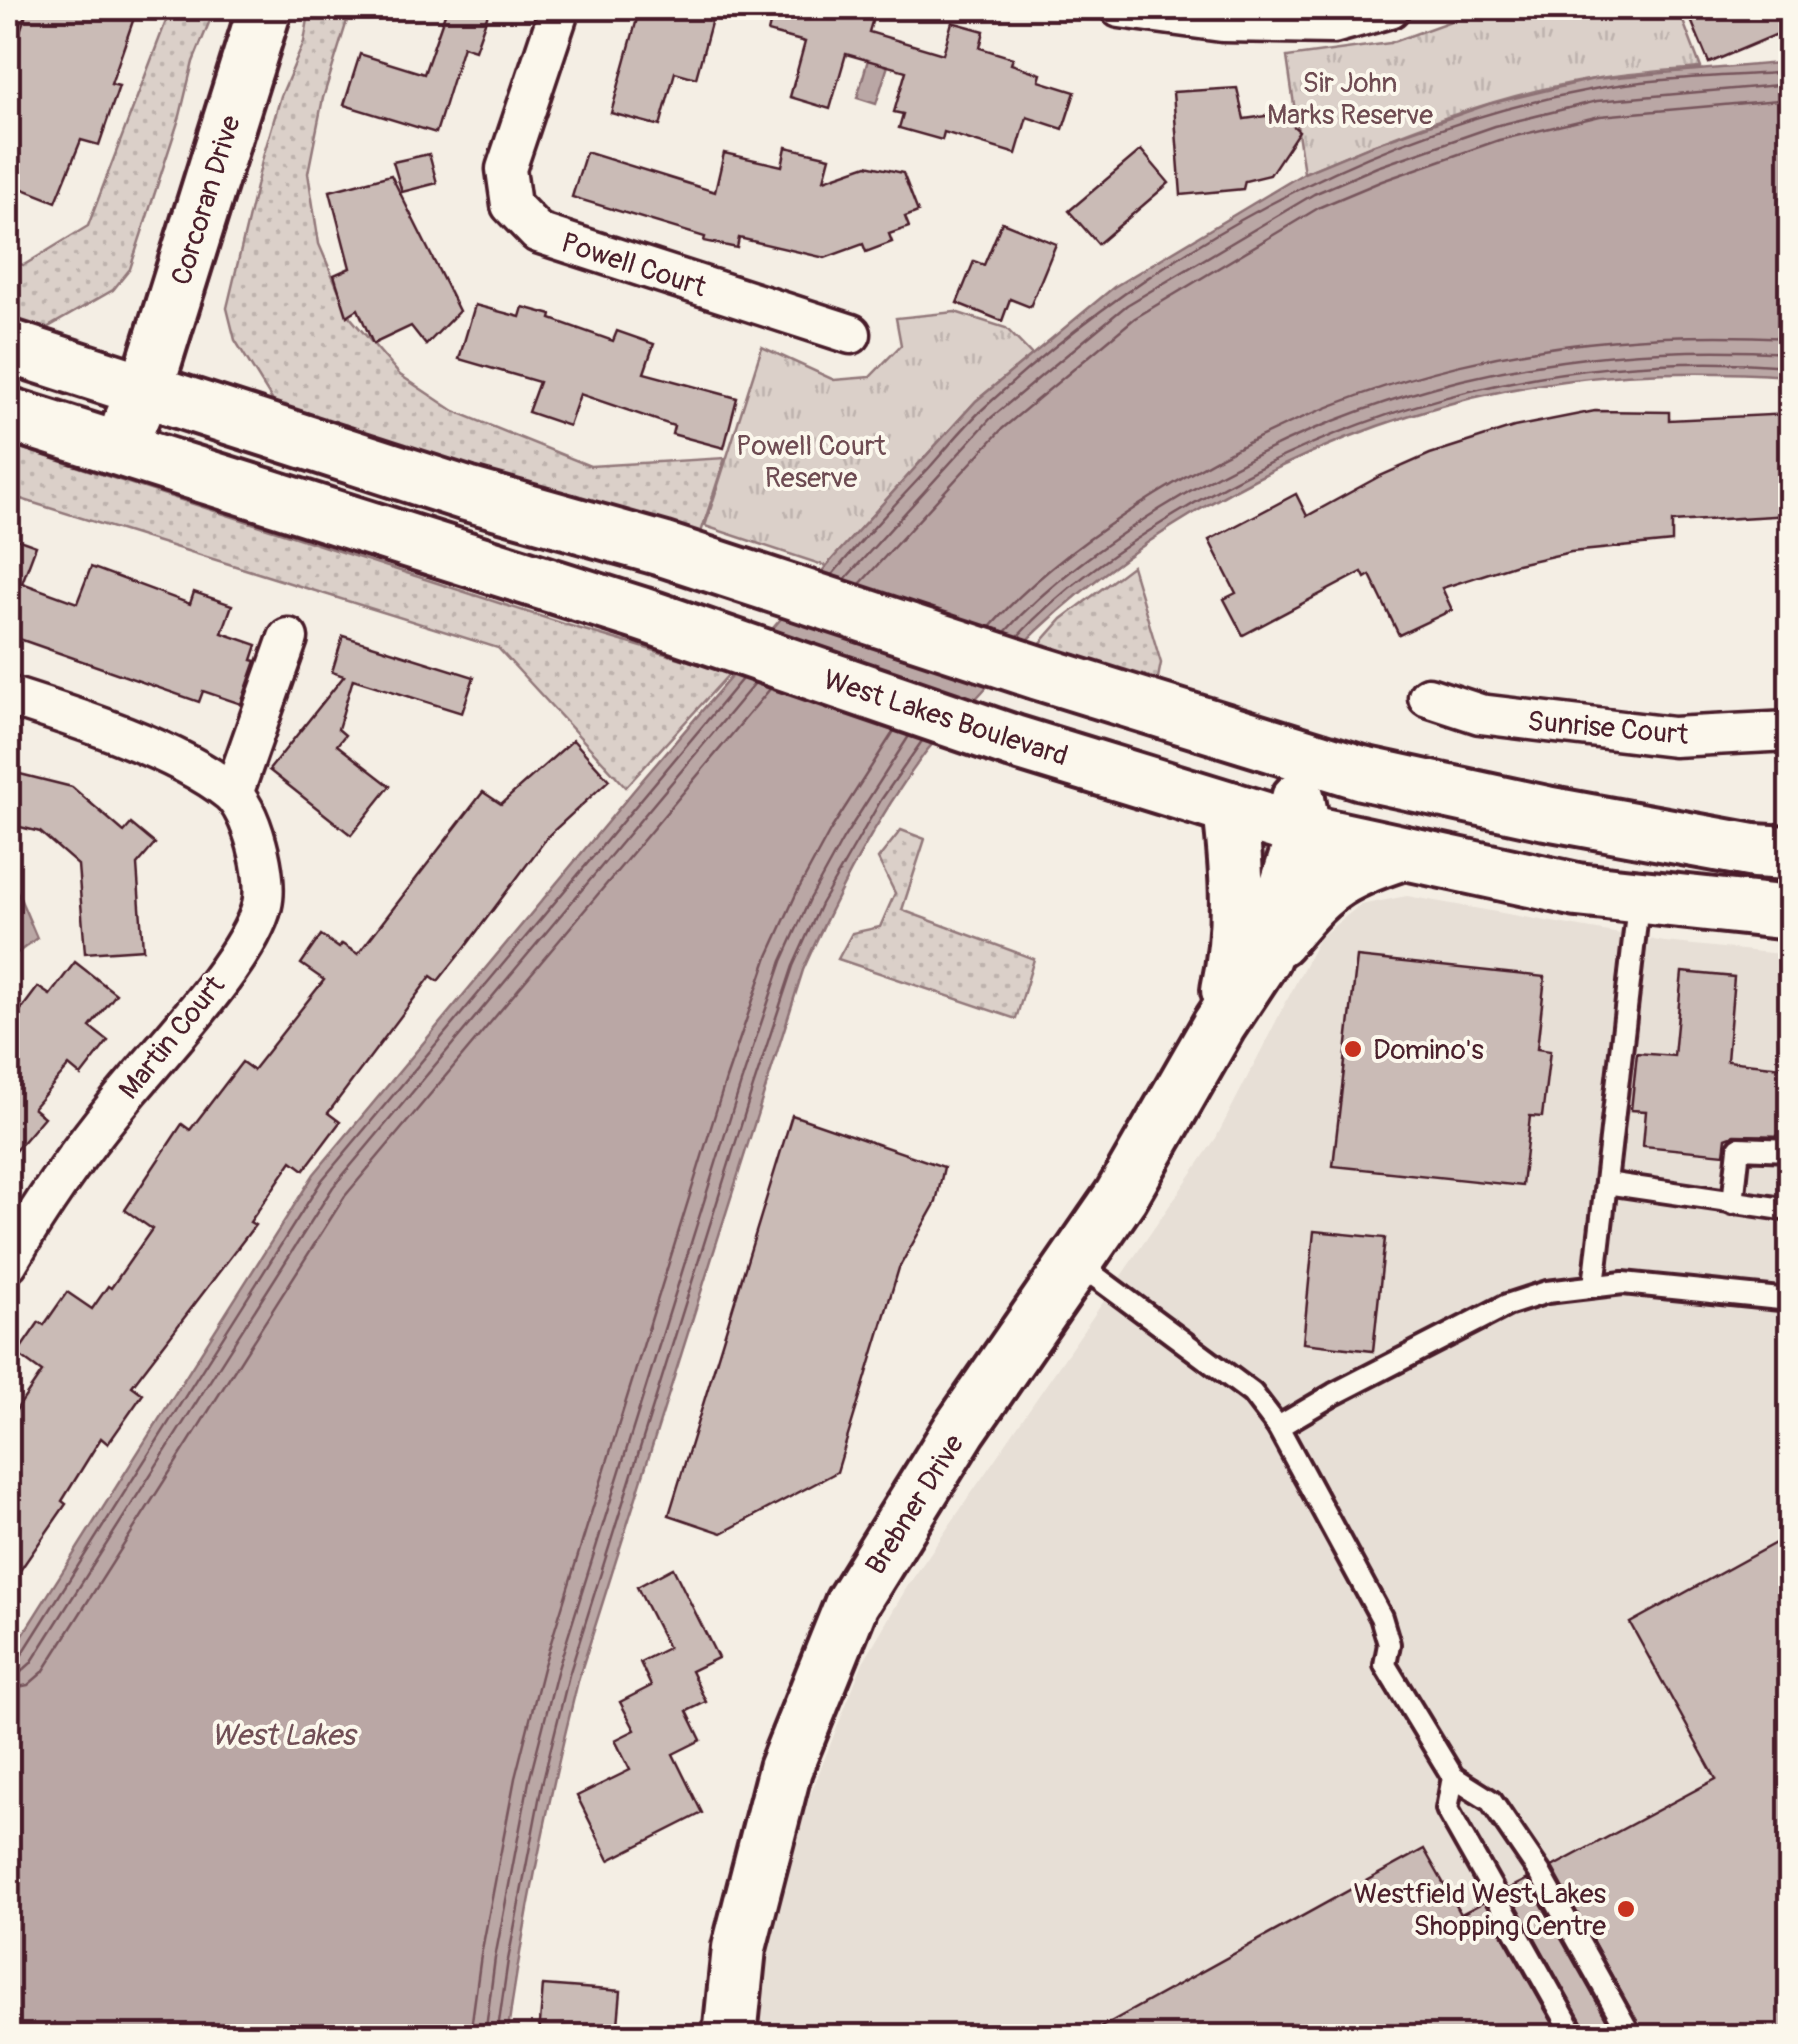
<svg xmlns="http://www.w3.org/2000/svg" width="1798" height="2044" viewBox="0 0 1798 2044" font-family="Pangolin,sans-serif">
<style>
.built{fill:#e7dfd6}
.grass{fill:url(#grass-dots);stroke:#92787a;stroke-width:2.5}
.park{fill:url(#park-tufts);stroke:#92787a;stroke-width:2.5}
.water{fill:#baa7a5;stroke:#8d7174;stroke-width:2.5}
.lines{fill:none;stroke-linecap:round;stroke-linejoin:round}
.shore{stroke:#77555c;stroke-width:2.5}
.building{fill:#cabbb6;stroke:#4a1f2b;stroke-width:2.5}
.lane-casing{stroke:#4a1f2b;stroke-width:28}
.street-casing{stroke:#4a1f2b;stroke-width:45}
.secondary-casing{stroke:#4a1f2b;stroke-width:60}
.lane{stroke:#fbf7ec;stroke-width:20}
.street{stroke:#fbf7ec;stroke-width:38}
.secondary{stroke:#fbf7ec;stroke-width:52}
.poi-dot{fill:#c8321e;stroke:#fbf7ec;stroke-width:4}
.labels{text-anchor:middle;stroke-width:8;stroke-linejoin:round;paint-order:stroke}
.park-label{font-size:28px;fill:#6e4b52;stroke:#fbf7ec}
.street-label{font-size:28px;fill:#4a1f2b;stroke:#fbf7ec}
.poi-label{font-size:28px;fill:#4a1f2b;stroke:#fbf7ec;text-anchor:start}
.water-label{font-size:30px;font-style:italic;fill:#714f56;stroke:#fbf7ec}
</style>
<defs>
<pattern id="grass-dots" width="8" height="8" patternUnits="userSpaceOnUse" patternTransform="scale(2.5)"><rect width="8" height="8" fill="#dbd0c9"/><path d="M2 2h.1M6 6h.1" fill="none" stroke="#bdb2ad" stroke-width="1.8" stroke-linecap="round"/></pattern>
<pattern id="park-tufts" width="24" height="20" patternUnits="userSpaceOnUse" patternTransform="scale(2.5)"><rect width="24" height="20" fill="#dbd0c9"/><path d="M3 7l-1-3M5 7V3M7 7l1-3M15 17l-1-3M17 17v-4M19 17l1-3" fill="none" stroke="#bdb2ad"/></pattern>
</defs>
<rect width="100%" height="100%" fill="#f4eee4"/>
<filter id="ink" filterUnits="userSpaceOnUse"><feTurbulence type="fractalNoise" baseFrequency=".01" numOctaves="2"/><feDisplacementMap in="SourceGraphic" scale="20" xChannelSelector="R" yChannelSelector="G"/><feConvolveMatrix kernelMatrix="1 2 1 2 8 2 1 2 1" color-interpolation-filters="sRGB"/></filter>
<g filter="url(#ink)">
<polygon class="built" points="1407,896 1665,942 1790,955 1790,2036 748,2036 752,1996 792,1841 863,1662 907,1587 1216,1138 1319,938 1360,905"/>
<g class="grass">
<polygon points="171,8 215,8 193,62 180,116 130,269 113,290 43,330 8,315 8,262 24,265 88,226"/>
<polygon points="310,8 351,8 323,98 308,173 319,244 350,317 400,375 454,411 590,466 725,458 699,539 274,403 235,340 227,308 263,157 281,96 304,42"/>
<polygon points="8,444 564,624 730,673 626,787 498,648 8,495"/>
<polygon points="1132,566 1161,663 1157,683 1039,645 1062,619"/>
<polygon points="901,830 925,839 902,910 1034,959 1016,1019 838,959 852,933 880,927 895,893 878,859"/>
</g>
<g class="park">
<path d="M 1487,8 L 1678,8 L 1701,68 C 1666,71 1630,73 1594,79 C 1494,95 1397,134 1304,173 L 1287,57 L 1390,43 Z"/>
<polygon points="955,312 1006,328 1032,355 976,401 826,566 705,526 762,347 834,380 870,377 901,345 896,318"/>
</g>
<g class="water">
<polygon points="869,56 889,62 876,104 857,98"/>
<path d="M 1790,62 L 1790,376 C 1716,371 1638,371 1564,381 C 1375,405 1177,500 1038,630 C 1018,649 1001,671 982,692 C 964,712 942,731 925,753 C 875,820 837,894 803,970 L 579,1677 C 549,1796 524,1915 507,2036 L 8,2036 L 8,1658 L 314,1174 L 645,777 L 835,556 L 976,401 L 1114,287 L 1304,173 L 1369,146 L 1489,104 L 1594,79 Z"/>
<polygon points="8,870 37,938 8,960"/>
</g>
<g class="lines">
<g class="shore">
<path d="M 832,575 C 863,538 896,503 929,468 C 947,448 965,425 985,407 C 1153,252 1368,130 1594,89 C 1659,77 1726,77 1790,72"/>
<polyline points="845,579 991,418 1046,372 1127,305 1314,194 1377,167 1495,126 1597,101 1790,84"/>
<polyline points="860,584 1002,429 1135,318 1320,207 1382,181 1499,140 1600,116 1790,99"/>
<path d="M 990,627 C 1037,574 1096,532 1155,495 C 1353,371 1559,325 1790,338"/>
<path d="M 1005,632 C 1049,583 1105,544 1160,509 C 1356,387 1560,339 1790,353"/>
<path d="M 1018,636 C 1060,590 1115,552 1168,519 C 1357,401 1568,349 1790,366"/>
<polyline points="8,1662 21,1656 322,1180 742,679"/>
<polyline points="8,1674 21,1672 31,1663 333,1187 755,683"/>
<polyline points="8,1689 28,1685 43,1672 345,1196 770,689"/>
<polyline points="470,2036 481,1955 515,1778 543,1668 726,1079 768,956 797,892 830,831 894,731"/>
<polyline points="485,2036 495,1958 529,1781 557,1672 741,1083 782,961 810,899 843,839 909,736"/>
<polyline points="497,2036 508,1960 542,1784 569,1675 753,1087 793,966 821,904 881,800 922,741"/>
</g>
</g>
<g class="building">
<polygon points="28,8 113,8 135,15 111,84 119,86 99,145 81,140 56,202 8,183 8,66"/>
<polygon points="447,8 490,8 475,50 463,46 436,133 344,105 360,54 424,74"/>
<polygon points="640,8 715,8 696,78 675,72 660,126 611,113"/>
<polygon points="774,8 876,8 869,32 943,54 952,22 984,31 980,48 1013,58 1011,64 1041,74 1039,81 1075,92 1063,129 1027,117 1016,154 944,132 942,140 899,128 903,114 894,112 906,71 846,54 830,109 790,97 805,42 768,32"/>
<polygon points="1686,8 1778,8 1787,30 1709,63"/>
<polygon points="1237,88 1244,119 1280,114 1299,131 1270,175 1245,181 1243,189 1181,195 1173,92"/>
<polygon points="786,147 830,157 824,180 867,165 903,173 918,212 905,217 909,227 889,234 892,242 866,252 863,244 825,258 739,238 737,248 704,241 705,237 572,197 586,152 715,192 724,153 782,166"/>
<polygon points="1141,150 1169,183 1098,244 1069,211"/>
<polygon points="429,154 437,183 402,192 393,162"/>
<polygon points="391,175 459,311 426,345 411,326 373,344 358,309 347,316 334,275 350,268 330,191"/>
<polygon points="1002,222 1056,244 1030,307 1010,299 1002,321 957,303 974,261 984,265"/>
<polygon points="475,305 520,317 523,307 552,315 551,319 613,341 617,331 654,344 644,373 737,398 724,448 672,434 674,426 580,394 569,426 528,412 539,382 459,359"/>
<polygon points="1595,411 1669,412 1669,420 1790,414 1790,515 1672,522 1672,542 1571,552 1517,564 1442,588 1452,610 1399,635 1370,575 1365,578 1362,572 1243,635 1224,599 1236,593 1209,540 1296,494 1307,516 1380,476 1430,454 1514,427"/>
<polygon points="8,536 36,546 22,583 77,603 91,567 190,604 194,592 232,605 222,633 257,645 252,660 256,661 241,704 203,691 199,702 8,635"/>
<polygon points="343,636 474,677 462,713 353,679 338,729 345,735 337,745 390,786 351,835 269,770 344,676 332,672"/>
<polygon points="573,740 609,780 549,835 466,946 438,981 431,976 328,1113 340,1122 304,1170 292,1161 250,1222 255,1225 132,1386 143,1394 108,1444 101,1438 62,1501 66,1504 8,1588 8,1422 42,1372 17,1354 39,1322 44,1325 67,1292 92,1309 108,1286 111,1288 152,1229 125,1210 182,1124 190,1130 242,1062 253,1070 324,980 301,964 321,935 339,948 342,944 358,954 483,792 501,804"/>
<polygon points="8,771 72,787 124,832 131,824 155,844 137,865 143,949 85,953 78,865 40,832 8,824"/>
<polygon points="1357,957 1545,977 1537,1049 1550,1051 1542,1117 1530,1116 1522,1186 1333,1166"/>
<polygon points="75,962 116,994 90,1027 108,1041 81,1076 69,1066 33,1108 44,1117 8,1159 8,1027 38,987 50,995"/>
<polygon points="1682,972 1734,977 1727,1061 1790,1068 1790,1136 1734,1135 1726,1138 1724,1154 1643,1146 1646,1111 1631,1110 1637,1053 1674,1056"/>
<polygon points="792,1115 944,1167 936,1202 899,1268 837,1472 722,1533 669,1515"/>
<polygon points="1314,1231 1385,1238 1373,1351 1303,1343"/>
<polygon points="1790,1535 1790,2036 1645,2036 1552,1867 1716,1779 1630,1623"/>
<polygon points="673,1568 718,1658 691,1671 706,1702 687,1711 701,1740 673,1754 702,1813 609,1860 577,1796 630,1770 615,1740 635,1730 620,1702 651,1686 640,1662 668,1648 637,1587"/>
<polygon points="1424,1849 1461,1914 1484,1902 1560,2036 1085,2036"/>
<polygon points="1528,1879 1528,1880 1616,2036 1589,2036 1508,1889"/>
<polygon points="543,1985 621,1991 617,2036 539,2036"/>
</g>
<g class="lines">
<defs>
<g id="lane">
<polyline points="1606,1183 1790,1210"/>
<polyline points="1733,1203 1739,1148 1790,1150"/>
<polyline points="1076,1262 1252,1393 1278,1427 1381,1617 1389,1644 1385,1665 1453,1777 1491,1801 1540,1873 1631,2036"/>
<polyline points="1594,1286 1639,896"/>
<polyline points="1278,1427 1334,1394 1507,1305 1547,1292 1623,1283 1790,1300"/>
<polyline points="1453,1777 1447,1809 1575,2036"/>
</g>
<g id="street">
<polyline points="560,8 506,169 511,205 538,233 851,334"/>
<polyline points="1120,8 1222,22 1333,24 1390,8"/>
<path d="M 8,696 C 71,716 179,750 230,792 C 252,810 269,878 262,905 C 249,960 157,1055 120,1101 C 78,1152 41,1205 8,1262"/>
<polyline points="1428,697 1480,714 1673,737 1790,731"/>
<polyline points="233,794 288,638"/>
</g>
<g id="secondary">
<polyline points="8,346 467,494 662,549 1039,673 1362,773 1546,813 1754,851 1790,853"/>
<polyline points="8,414 641,614 1014,742 1304,831 1577,890 1790,913"/>
<polyline points="129,425 152,370 265,8"/>
<path d="M 1278,940 C 1321,888 1335,875 1400,854"/>
<path d="M 1228,990 C 1242,928 1237,870 1230,808"/>
<polyline points="730,2036 739,1948 785,1769 852,1603 960,1429 1121,1196 1219,1025 1264,957 1304,831 1298,799"/>
</g>
</defs>
<use href="#lane" class="lane-casing"/>
<use href="#street" class="street-casing"/>
<use href="#secondary" class="secondary-casing"/>
<use href="#lane" class="lane"/>
<use href="#street" class="street"/>
<use href="#secondary" class="secondary"/>
</g>
</g>
<g class="poi-dot">
<circle cx="1353" cy="1049" r="10"/>
<circle cx="1626" cy="1909" r="10"/>
</g>
<g class="labels">
<g class="park-label">
<text x="1350" y="92">Sir John<tspan x="1350" dy="32">Marks Reserve</tspan></text>
<text x="811" y="455">Powell Court<tspan x="811" dy="32">Reserve</tspan></text>
</g>
<g class="street-label">
<text transform="translate(205 200) rotate(-73)" y="10">Corcoran Drive</text>
<text transform="translate(634 264) rotate(18)" y="10">Powell Court</text>
<text transform="translate(946 717) rotate(18)" y="10">West Lakes Boulevard</text>
<text transform="translate(1608 727) rotate(5)" y="10">Sunrise Court</text>
<text transform="translate(171 1037) rotate(-51)" y="10">Martin Court</text>
<text transform="translate(914 1504) rotate(-58)" y="10">Brebner Drive</text>
</g>
<g class="poi-label">
<text x="1373" y="1059">Domino's</text>
<text x="1606" y="1903" text-anchor="end">Westfield West Lakes<tspan x="1606" dy="32">Shopping Centre</tspan></text>
</g>
<g class="water-label">
<text x="283" y="1745">West Lakes</text>
</g>
</g>
<rect width="1798" height="2044" fill="none" stroke="#fbf7ec" stroke-width="40"/>
<rect x="20" y="20" width="1758" height="2004" fill="none" stroke="#4a1f2b" stroke-width="4" filter="url(#ink)"/>
</svg>
